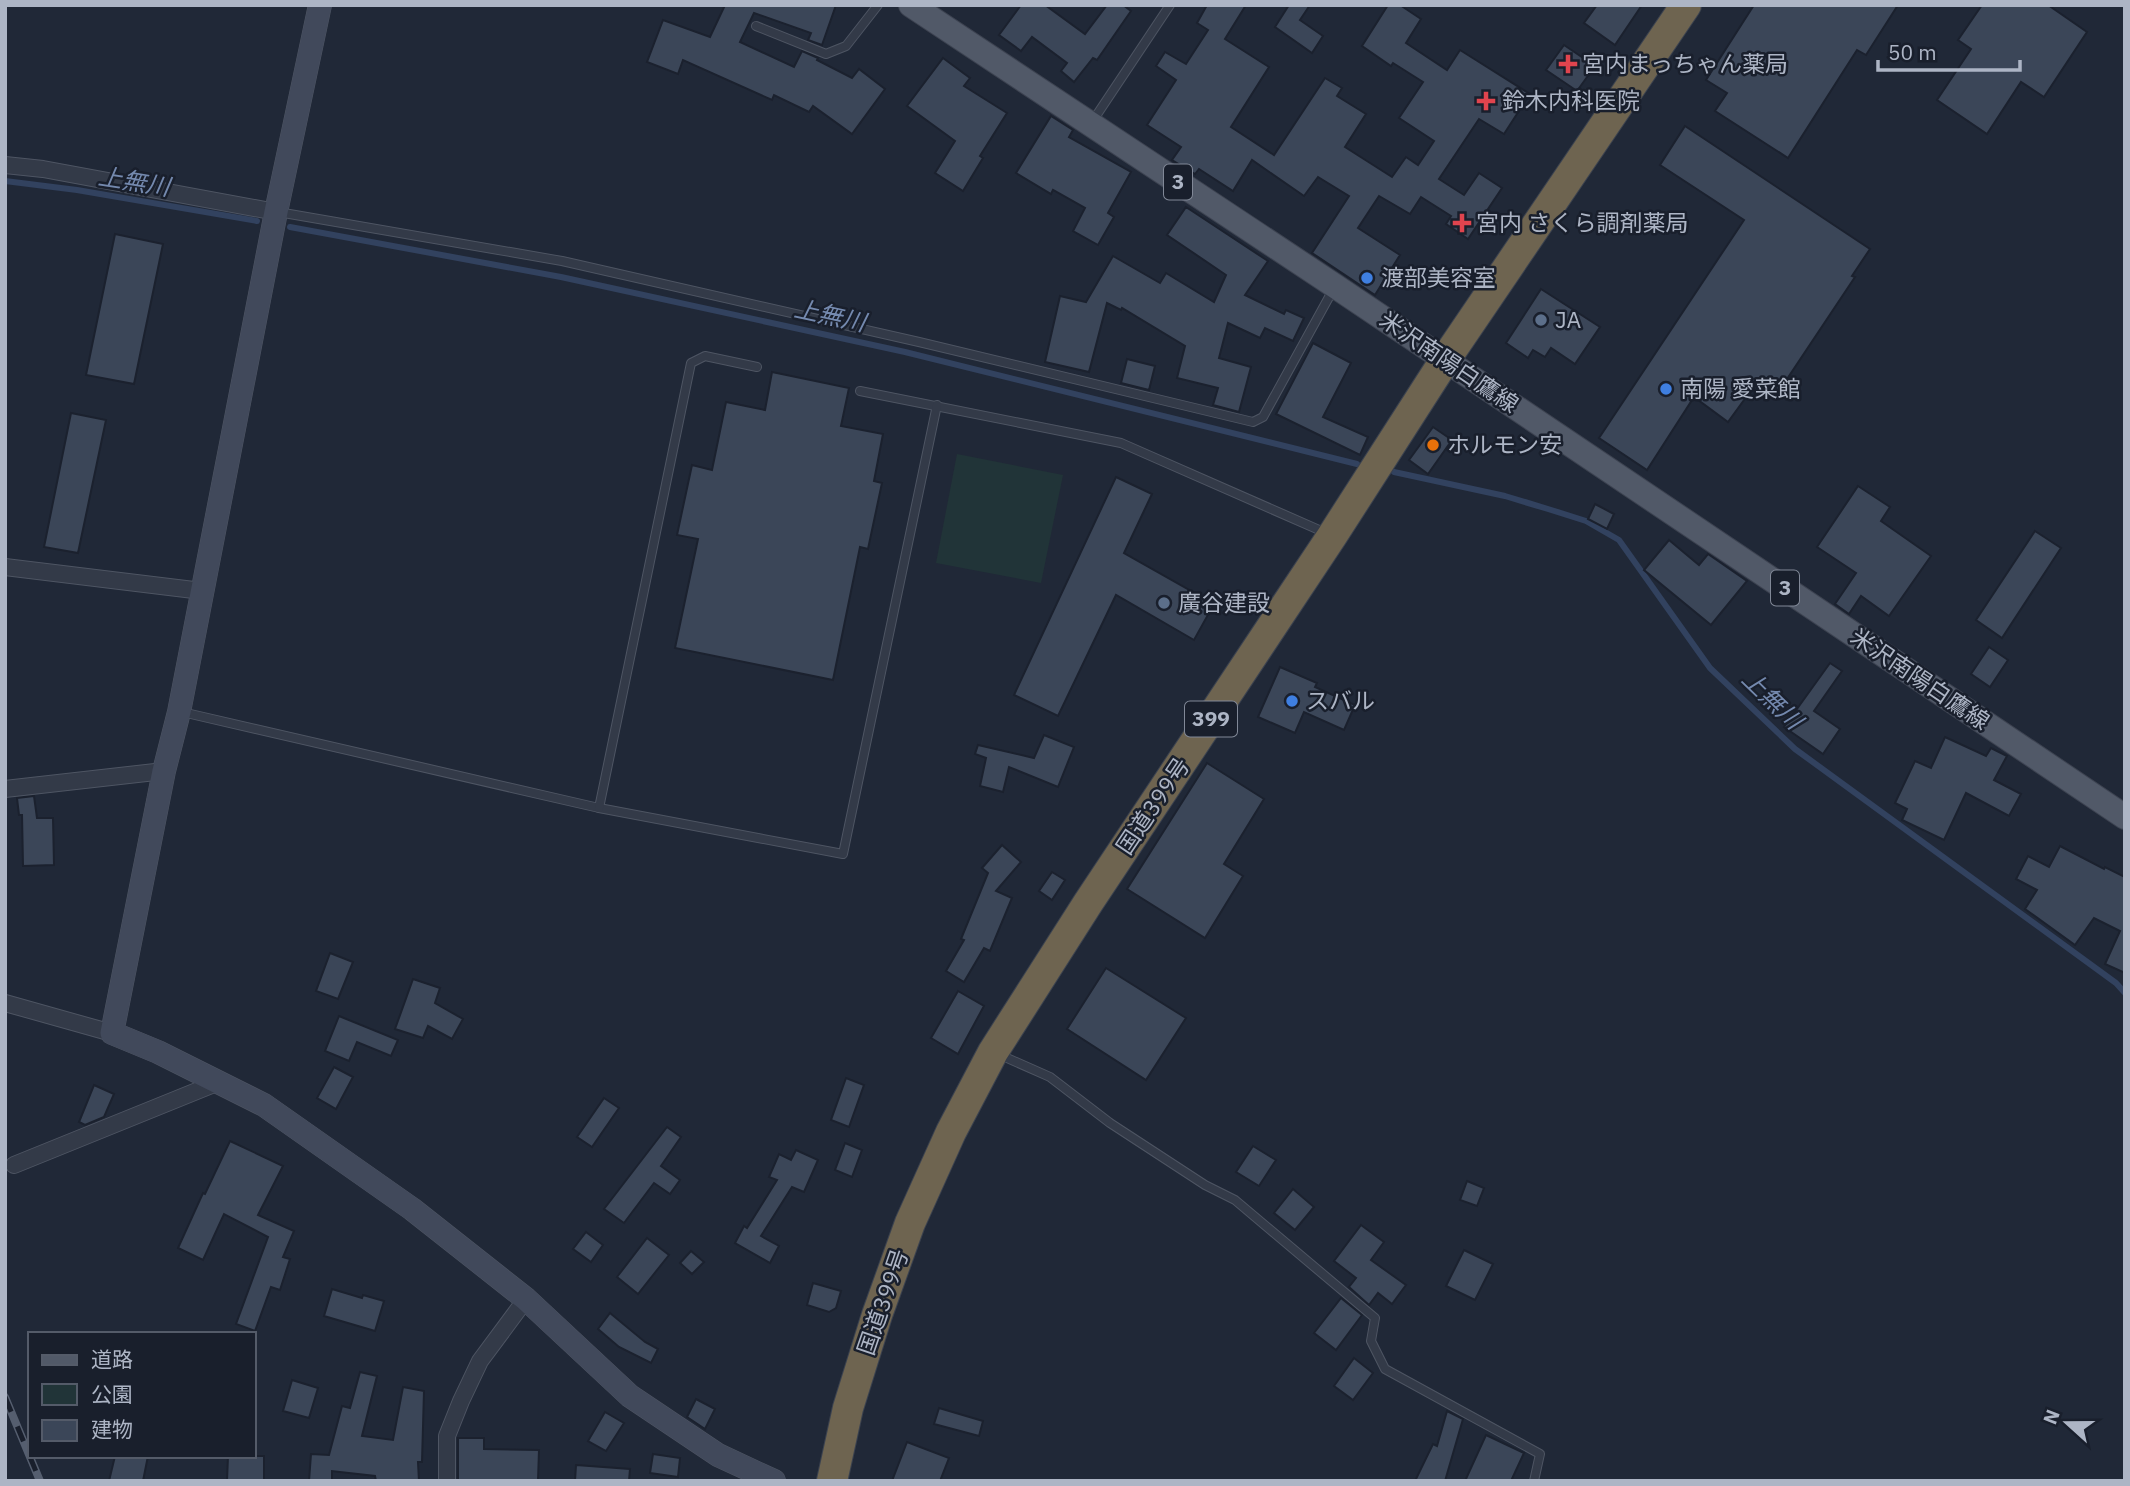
<svg xmlns="http://www.w3.org/2000/svg" width="2130" height="1486" viewBox="0 0 2130 1486" font-family="'IBM Plex Sans','Noto Sans JP',sans-serif">
<style>
.green{fill:#213438}
.lines{fill:none;stroke-linecap:round;stroke-linejoin:round}
.stream{stroke:#32425f;stroke-width:6}
.building{fill:#3b4658;stroke:#1b212e;stroke-width:2}
.lane-casing{stroke:#4e5563;stroke-width:10}
.street-casing{stroke:#4e5563;stroke-width:18}
.secondary-casing{stroke:#4e5563;stroke-width:24}
.primary-casing{stroke:#3d4351;stroke-width:26}
.highway-casing{stroke:#3b424f;stroke-width:32}
.lane{stroke:#333a48;stroke-width:8}
.street{stroke:#333a48;stroke-width:16}
.secondary{stroke:#41495b;stroke-width:23}
.primary{stroke:#515968;stroke-width:24}
.highway{stroke:#6e6450;stroke-width:30}
.rail-casing{stroke:#555e6f;stroke-width:8}
.rail{stroke:#191f2c;stroke-width:5;stroke-dasharray:16;stroke-linecap:butt}
.health-dot{fill:#e0444e;stroke:#191f2c;stroke-width:2.5}
.shop-dot{fill:#3f7fe0;stroke:#191f2c;stroke-width:2.5}
.service-dot{fill:#5c6f8a;stroke:#191f2c;stroke-width:2.5}
.food-dot{fill:#e8710a;stroke:#191f2c;stroke-width:2.5}
.labels{text-anchor:middle;stroke-width:5;stroke-linejoin:round;paint-order:stroke}
.shield{fill:#191f2c;stroke:#818897;stroke-width:2}
.shield-label{font-size:21px;font-weight:bold;fill:#adb5c5}
.poi-label{font-size:23px;fill:#adb5c5;stroke:#191f2c;text-anchor:start}
.street-label{font-size:23px;fill:#adb5c5;stroke:#191f2c}
.water-label{font-size:24px;font-style:italic;fill:#7489ae;stroke:#191f2c}
</style>
<rect width="100%" height="100%" fill="#202837"/>
<polygon class="green" points="957,454 1063,475 1041,583 936,563"/>
<g class="lines">
<g class="stream">
<polyline points="5,181 77,190 257,221"/>
<polyline points="290,227 561,277 905,352 1357,464"/>
<polyline points="1394,472 1505,496 1548,509 1586,521 1619,540 1710,668 1795,749 2116,983 2125,993"/>
</g>
</g>
<g class="building">
<polygon points="725,5 836,5 822,45 808,40 811,33 754,13 740,42 794,67 802,51 818,58 817,60 852,78 859,69 885,89 852,134 813,106 809,112 774,95 772,100 683,60 678,74 647,62 663,20 710,37"/>
<polygon points="1021,5 1045,5 1085,34 1107,5 1123,5 1131,11 1097,60 1093,58 1074,82 1061,71 1067,63 1032,37 1021,51 999,35"/>
<polygon points="1207,5 1246,5 1225,39 1269,67 1231,127 1274,155 1325,78 1342,88 1337,96 1366,114 1345,147 1392,177 1406,157 1418,165 1434,141 1399,118 1423,82 1393,63 1391,66 1362,46 1388,5 1400,5 1421,19 1406,43 1447,70 1460,50 1530,94 1504,134 1479,119 1439,179 1464,195 1479,173 1502,188 1468,239 1446,224 1451,216 1421,197 1410,214 1379,196 1358,228 1400,255 1375,295 1312,253 1349,196 1318,177 1304,196 1252,160 1233,191 1199,169 1195,174 1172,160 1181,147 1147,125 1176,80 1156,66 1165,52 1186,64 1208,30 1197,23"/>
<polygon points="1289,5 1310,5 1300,20 1323,36 1312,53 1275,27"/>
<polygon points="1597,5 1642,5 1615,45 1584,23"/>
<polygon points="1754,5 1898,5 1866,55 1857,50 1788,158 1715,111 1727,93 1706,80"/>
<polygon points="1982,5 2048,5 2087,32 2044,97 2021,82 1987,134 1937,100 1971,49 1958,40"/>
<polygon points="1564,45 1595,66 1577,91 1546,70"/>
<polygon points="943,58 970,78 964,86 1007,113 980,156 983,158 963,191 935,173 955,141 907,106"/>
<polygon points="1051,116 1073,130 1069,137 1131,172 1108,213 1114,217 1098,245 1073,231 1085,208 1053,190 1051,194 1016,173"/>
<polygon points="1685,126 1870,249 1852,276 1855,277 1779,391 1760,378 1728,422 1694,397 1647,470 1599,438 1744,220 1660,165"/>
<polygon points="1186,207 1268,261 1245,295 1284,314 1286,310 1304,318 1293,341 1265,328 1260,338 1228,323 1219,358 1251,367 1239,412 1213,405 1218,388 1177,378 1185,346 1122,308 1121,310 1107,303 1089,372 1045,362 1060,296 1086,302 1113,256 1160,283 1166,273 1214,302 1226,275 1167,235"/>
<polygon points="115,234 163,244 134,384 86,375"/>
<polygon points="1541,289 1600,327 1575,364 1551,348 1545,357 1533,350 1528,358 1506,343"/>
<polygon points="1313,343 1351,363 1323,417 1368,437 1360,455 1276,414"/>
<polygon points="1127,359 1155,366 1149,390 1121,383"/>
<polygon points="772,372 849,388 841,426 883,434 874,481 882,483 868,549 860,547 833,680 675,648 698,539 677,535 692,465 712,470 726,402 765,410"/>
<polygon points="71,413 106,420 78,553 44,547"/>
<polygon points="1433,427 1452,440 1428,474 1409,460"/>
<polygon points="1116,477 1152,494 1124,553 1214,604 1194,640 1116,595 1058,716 1014,695"/>
<polygon points="1858,486 1890,507 1881,521 1931,556 1889,616 1861,596 1849,614 1835,604 1856,573 1817,547"/>
<polygon points="1595,504 1614,514 1607,529 1588,519"/>
<polygon points="2035,531 2061,548 2002,638 1976,620"/>
<polygon points="1669,540 1699,565 1708,554 1747,581 1711,625 1644,570"/>
<polygon points="1989,647 2008,660 1990,687 1971,674"/>
<polygon points="1830,663 1842,671 1814,711 1840,729 1823,754 1784,727"/>
<polygon points="1280,667 1317,683 1315,687 1355,705 1344,730 1304,712 1295,733 1258,717"/>
<polygon points="1044,735 1074,747 1058,787 1009,767 1003,792 980,786 986,758 975,754 978,745 1034,758"/>
<polygon points="1945,737 1986,756 1991,748 2007,756 1994,780 2021,794 2009,816 1966,793 1944,840 1902,820 1907,809 1895,803 1915,761 1931,768"/>
<polygon points="1207,763 1264,799 1224,864 1243,876 1205,938 1127,889"/>
<polygon points="34,796 37,818 53,818 54,865 23,866 22,815 19,815 17,798"/>
<polygon points="1002,845 1021,862 996,891 1012,898 990,951 984,948 964,982 946,971 964,940 961,939 988,873 982,868"/>
<polygon points="2060,846 2104,869 2105,867 2125,877 2125,973 2105,964 2120,931 2094,918 2075,945 2025,909 2037,890 2016,879 2028,856 2049,867"/>
<polygon points="1052,872 1065,880 1052,900 1039,891"/>
<polygon points="330,953 353,962 338,999 316,991"/>
<polygon points="1106,968 1186,1018 1146,1080 1067,1029"/>
<polygon points="413,979 440,988 435,1003 463,1019 452,1039 428,1026 423,1038 395,1029"/>
<polygon points="958,991 984,1006 958,1054 931,1038"/>
<polygon points="339,1016 398,1040 391,1056 357,1042 349,1061 325,1051"/>
<polygon points="334,1067 353,1077 336,1109 317,1098"/>
<polygon points="846,1078 864,1085 849,1127 831,1120"/>
<polygon points="94,1085 114,1094 104,1117 85,1125 79,1122"/>
<polygon points="604,1098 619,1108 592,1147 577,1137"/>
<polygon points="667,1127 681,1137 661,1166 680,1180 670,1194 654,1183 624,1223 604,1209"/>
<polygon points="230,1141 283,1166 258,1215 294,1231 283,1257 290,1259 280,1290 271,1287 255,1331 236,1324 268,1237 224,1214 203,1260 178,1248 203,1193 205,1194"/>
<polygon points="845,1143 862,1150 852,1177 835,1170"/>
<polygon points="1253,1146 1276,1160 1259,1186 1236,1172"/>
<polygon points="796,1150 818,1160 804,1192 792,1187 761,1236 779,1246 770,1263 735,1243 744,1226 747,1228 777,1180 769,1177 779,1154 791,1160"/>
<polygon points="1467,1181 1484,1188 1477,1206 1460,1200"/>
<polygon points="1293,1189 1314,1207 1295,1230 1274,1213"/>
<polygon points="1361,1225 1384,1242 1371,1260 1406,1285 1392,1304 1378,1293 1369,1305 1349,1287 1356,1278 1334,1261"/>
<polygon points="586,1232 603,1245 591,1262 573,1249"/>
<polygon points="647,1238 669,1255 638,1294 617,1277"/>
<polygon points="1464,1250 1493,1264 1475,1300 1446,1286"/>
<polygon points="691,1251 704,1262 692,1274 680,1263"/>
<polygon points="813,1283 841,1291 836,1308 829,1312 807,1305"/>
<polygon points="332,1289 362,1298 363,1295 384,1301 375,1331 324,1316"/>
<polygon points="1341,1298 1362,1315 1336,1350 1314,1333"/>
<polygon points="610,1313 645,1342 658,1349 651,1363 619,1347 598,1329"/>
<polygon points="1354,1358 1373,1373 1353,1400 1334,1386"/>
<polygon points="360,1372 377,1376 362,1436 393,1440 403,1387 424,1391 422,1462 418,1462 419,1481 376,1481 375,1476 332,1471 332,1481 309,1481 311,1454 329,1455 342,1406 350,1408"/>
<polygon points="292,1380 318,1388 309,1418 283,1411"/>
<polygon points="696,1399 715,1409 705,1429 687,1417"/>
<polygon points="939,1408 983,1421 979,1436 934,1424"/>
<polygon points="1447,1411 1463,1419 1445,1481 1415,1481 1433,1444 1437,1446"/>
<polygon points="605,1412 624,1423 606,1451 588,1441"/>
<polygon points="1486,1435 1524,1453 1511,1481 1465,1481"/>
<polygon points="458,1438 484,1438 484,1449 539,1450 538,1481 458,1481"/>
<polygon points="907,1442 949,1458 940,1481 892,1481"/>
<polygon points="653,1454 680,1458 678,1477 650,1473"/>
<polygon points="115,1456 148,1456 143,1481 109,1481"/>
<polygon points="228,1456 264,1456 264,1481 227,1481"/>
<polygon points="576,1465 630,1469 629,1481 575,1481"/>
</g>
<g class="lines">
<defs>
<g id="lane">
<polyline points="756,26 826,54 846,46 878,5"/>
<polyline points="1092,122 1170,5"/>
<polyline points="278,212 562,261 919,342 1253,422 1263,417 1334,288"/>
<polyline points="860,391 1121,443 1326,533"/>
<polyline points="182,712 599,808 843,854 937,405"/>
<polyline points="599,808 691,363 705,356 757,367"/>
<polyline points="998,1054 1050,1077 1110,1123 1205,1185 1235,1200 1375,1318 1371,1341 1385,1369 1540,1454 1534,1481"/>
</g>
<g id="street">
<polyline points="5,165 43,169 276,212"/>
<polyline points="5,567 202,591"/>
<polyline points="5,789 164,771"/>
<polyline points="5,1003 112,1033"/>
<polyline points="14,1165 219,1082"/>
<polyline points="447,1481 447,1436 461,1401 480,1361 526,1299"/>
</g>
<polyline id="secondary" points="320,5 276,212 179,712 164,771 112,1033 158,1052 264,1105 412,1209 526,1299 630,1396 718,1455 774,1481"/>
<polyline id="primary" points="911,5 1335,286 2125,817"/>
<polyline id="highway" points="832,1481 848,1408 877,1315 910,1223 951,1132 993,1052 1088,903 1332,536 1445,360 1686,5"/>
</defs>
<use href="#lane" class="lane-casing"/>
<use href="#street" class="street-casing"/>
<use href="#secondary" class="secondary-casing"/>
<use href="#primary" class="primary-casing"/>
<use href="#highway" class="highway-casing"/>
<use href="#lane" class="lane"/>
<use href="#street" class="street"/>
<use href="#secondary" class="secondary"/>
<use href="#primary" class="primary"/>
<use href="#highway" class="highway"/>
<defs>
<polyline id="rail" points="5,1397 40,1481"/>
</defs>
<use href="#rail" class="rail-casing"/>
<use href="#rail" class="rail"/>
</g>
<g class="health-dot">
<path d="M1564.5 53.5h7v7h7v7h-7v7h-7v-7h-7v-7h7z"/>
<path d="M1482.5 90.5h7v7h7v7h-7v7h-7v-7h-7v-7h7z"/>
<path d="M1458.5 212.5h7v7h7v7h-7v7h-7v-7h-7v-7h7z"/>
</g>
<g class="shop-dot">
<circle cx="1367" cy="278" r="7"/>
<circle cx="1666" cy="389" r="7"/>
<circle cx="1292" cy="701" r="7"/>
</g>
<g class="service-dot">
<circle cx="1541" cy="320" r="7"/>
<circle cx="1164" cy="603" r="7"/>
</g>
<circle class="food-dot" cx="1433" cy="445" r="7"/>
<g class="labels">
<g class="shield">
<rect x="1164" y="164.5" width="28" height="35" rx="5"/>
<rect x="1771" y="570.5" width="28" height="35" rx="5"/>
<rect x="1185" y="701.5" width="52" height="35" rx="5"/>
</g>
<g class="shield-label">
<text x="1178" y="189">3</text>
<text x="1785" y="595">3</text>
<text x="1211" y="726">399</text>
</g>
<g class="poi-label">
<text x="1582" y="72">宮内まっちゃん薬局</text>
<text x="1502" y="109">鈴木内科医院</text>
<text x="1476" y="231">宮内 さくら調剤薬局</text>
<text x="1381" y="286">渡部美容室</text>
<text x="1555" y="328">JA</text>
<text x="1680" y="397">南陽 愛菜館</text>
<text x="1447" y="453">ホルモン安</text>
<text x="1178" y="611">廣谷建設</text>
<text x="1306" y="709">スバル</text>
</g>
<g class="street-label">
<text transform="translate(1449 362) rotate(34)" y="8">米沢南陽白鷹線</text>
<text transform="translate(1920 679) rotate(34)" y="8">米沢南陽白鷹線</text>
<text transform="translate(1153 806) rotate(-56)" y="8">国道399号</text>
<text transform="translate(883 1302) rotate(-71)" y="8">国道399号</text>
</g>
<g class="water-label">
<text transform="translate(134 182) rotate(9)" y="8">上無川</text>
<text transform="translate(830 316) rotate(12)" y="8">上無川</text>
<text transform="translate(1772 700) rotate(44)" y="8">上無川</text>
</g>
</g>
<rect width="2130" height="1486" fill="none" stroke="#adb5c5" stroke-width="14"/>
<rect x="28" y="1332" width="228" height="126" fill="#191f2c" stroke="#545b69" stroke-width="2"/>
<rect x="42" y="1355" width="35" height="10" fill="#515968" stroke="#545b69" stroke-width="2"/>
<text x="91" y="1367" font-size="21" fill="#adb5c5">道路</text>
<rect x="42" y="1384" width="35" height="21" fill="#213438" stroke="#545b69" stroke-width="2"/>
<text x="91" y="1402" font-size="21" fill="#adb5c5">公園</text>
<rect x="42" y="1420" width="35" height="21" fill="#3b4658" stroke="#545b69" stroke-width="2"/>
<text x="91" y="1437" font-size="21" fill="#adb5c5">建物</text>
<g transform="translate(2067 1423) rotate(291)" stroke="#191f2c" stroke-width="5" paint-order="stroke">
<path d="M0-5L12 26L0 18L-12 26Z" fill="#adb5c5"/>
<text y="-10" font-size="19" font-weight="bold" text-anchor="middle" fill="#adb5c5">N</text>
</g>
<path d="M1878 60v10h142v-10" fill="none" stroke="#adb5c5" stroke-width="3.5"/>
<text x="1888" y="60" font-size="21" fill="#adb5c5" stroke="#191f2c" stroke-width="5" paint-order="stroke">50 m</text>
</svg>
